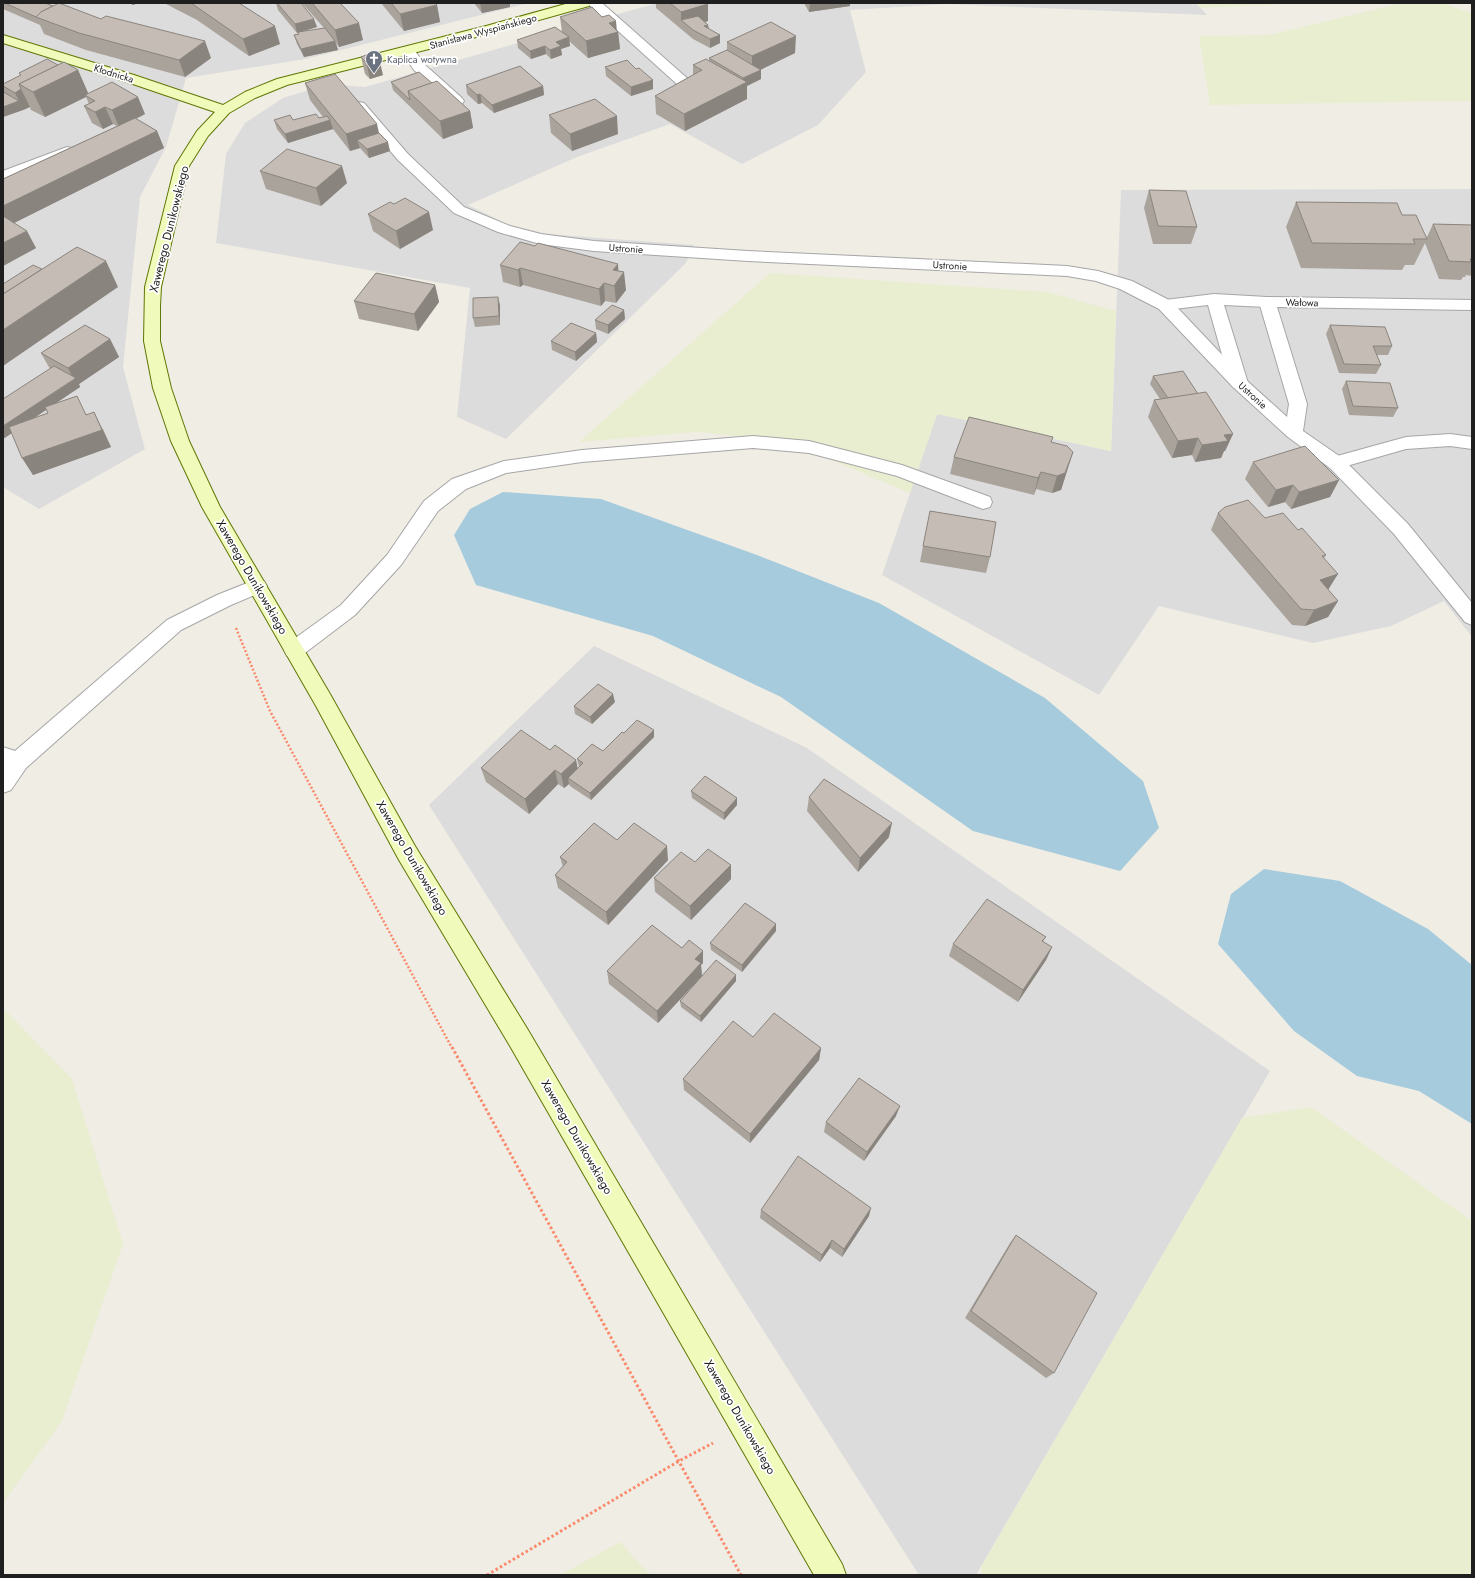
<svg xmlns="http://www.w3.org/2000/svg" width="1475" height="1578" viewBox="0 0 1475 1578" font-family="Jost,sans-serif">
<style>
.residential{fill:#dddcdc}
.farmland{fill:#e9eed1}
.water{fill:#a6cbdd}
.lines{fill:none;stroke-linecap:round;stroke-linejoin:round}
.service-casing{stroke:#a6a6a6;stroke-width:2}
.minor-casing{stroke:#a6a6a6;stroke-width:2}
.secondary-casing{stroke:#5f7705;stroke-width:2}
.path-far1{stroke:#fa8a6c;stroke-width:2.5;stroke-dasharray:2 2;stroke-linecap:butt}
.path{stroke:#fa8a6c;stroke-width:3;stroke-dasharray:2.5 2.5;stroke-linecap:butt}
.service{fill:#fff;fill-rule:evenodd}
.minor{fill:#fff;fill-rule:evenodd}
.secondary{fill:#f0faba;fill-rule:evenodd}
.wall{fill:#a9a39c;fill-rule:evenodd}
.shaded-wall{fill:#8a847f}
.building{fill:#c5bdb5;stroke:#8a847f}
.labels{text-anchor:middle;stroke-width:3.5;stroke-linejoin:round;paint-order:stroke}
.far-street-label{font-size:10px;fill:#1f1f1f;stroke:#fff}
.far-worship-label{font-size:10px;fill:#5b616d;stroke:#fff;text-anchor:start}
.street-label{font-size:12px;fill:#1f1f1f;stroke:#fff}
</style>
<rect width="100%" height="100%" fill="#f0ede5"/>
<g class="residential">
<polygon points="3,3 529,3 305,59 186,78 166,147 140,197 123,367 145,449 39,509 3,487"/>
<polygon points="657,3 1196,3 1207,15 947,4 850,10 866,72 818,125 742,164 670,124 577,157 468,205 509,225 546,234 694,245 686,263 506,439 457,417 470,288 216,243 226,154 245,123 283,98 328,84 365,87"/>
<polygon points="1472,189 1472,637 1444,601 1391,626 1313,643 1159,606 1099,695 882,575 937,414 1111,451 1121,190"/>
<polygon points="594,646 807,748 1270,1071 976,1575 919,1575 429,805"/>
</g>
<g class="farmland">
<polygon points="1196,3 1310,3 1201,8"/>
<polygon points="1402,3 1444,4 1472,13 1472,101 1210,105 1199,36 1269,35"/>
<polygon points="770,273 1047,292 1116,311 1111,451 937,414 910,493 786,441 697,432 579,442"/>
<polygon points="3,1008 72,1079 123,1244 62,1421 3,1503"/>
<polygon points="1311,1107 1472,1221 1472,1575 982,1575 981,1567 1242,1118"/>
<polygon points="620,1542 650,1575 560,1575"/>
</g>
<g class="water">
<polygon points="503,492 601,499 757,555 879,603 1045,698 1143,781 1159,828 1120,871 973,831 781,697 653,636 476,585 454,535 470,509"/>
<polygon points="1264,869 1340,881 1428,929 1472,965 1472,1124 1419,1091 1357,1076 1294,1031 1218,944 1231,894"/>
</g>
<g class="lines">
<defs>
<g id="service">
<polygon points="587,3 602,3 688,79 690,82 688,85 683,86 678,85"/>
<polygon points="408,47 413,48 424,64 462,98 464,101 462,104 457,105 452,104 414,70 401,51 403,48"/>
<polygon points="67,147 72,148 74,151 72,154 3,181 3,171"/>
<polygon points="1214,294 1267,297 1273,298 1275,302 1273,306 1267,307 1224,305 1248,383 1245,387 1239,389 1233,387 1230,383 1208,305 1165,310 1159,309 1157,305 1159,301 1165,300"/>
<polygon points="1450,434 1472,437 1472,449 1450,446 1406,449 1336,469 1330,468 1327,463 1330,458 1406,437"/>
<polygon points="753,436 809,441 902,465 990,497 992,502 990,507 983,509 897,476 809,453 753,448 582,462 506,473 466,489 438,511 401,565 355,615 301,656 294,658 287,656 284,650 287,644 341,605 387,555 424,501 452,479 504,461 582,450"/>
<polygon points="257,579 264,581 267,586 264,591 231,605 181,630 26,768 11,790 3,793 3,747 15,751 167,620 217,595"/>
</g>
<polygon id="minor" points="359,102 364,103 408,154 464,207 510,226 541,234 594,241 748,251 1067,266 1098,271 1132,281 1171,301 1245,379 1287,417 1289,404 1259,302 1261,298 1267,297 1472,300 1472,310 1277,307 1307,404 1303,431 1342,458 1408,524 1472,603 1472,625 1465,622 1394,534 1330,468 1288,437 1233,387 1159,309 1120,289 1096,281 1067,276 748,261 594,251 540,244 498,232 454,213 398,160 354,109 352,106 354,103"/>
<polygon id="secondary" points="569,3 591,3 589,6 496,32 287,85 255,98 229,113 208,136 189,166 161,287 160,306 160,341 171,388 189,441 220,507 330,694 415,846 528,1030 842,1564 846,1575 814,1575 510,1046 399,860 316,706 202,507 171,441 153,388 144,341 145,287 175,166 197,131 215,112 124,81 3,43 3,35 134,75 223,105 245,92 277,79 486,26"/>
</defs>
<use href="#service" class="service-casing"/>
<use href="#minor" class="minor-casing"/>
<use href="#secondary" class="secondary-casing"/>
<polyline class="path-far1" points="236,628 270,711 452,1048"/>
<g class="path">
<polyline points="452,1047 741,1575"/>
<polyline points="487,1575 679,1461 713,1443"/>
</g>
<use href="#service" class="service"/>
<use href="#minor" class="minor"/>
<use href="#secondary" class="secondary"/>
</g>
<g class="wall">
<polygon points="3,3 45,3 53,6 101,19 211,58 185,77 86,50 44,34 40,25 3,9"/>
<polygon points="128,3 138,3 133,5"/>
<polygon points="164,3 239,3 280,44 249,56 197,20"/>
<polygon points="276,3 301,3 317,27 300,32 324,28 302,3 340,3 363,40 339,47 336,43 338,50 304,57 297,44 294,35 299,34 298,32 297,33 278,10"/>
<polygon points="381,3 435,3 437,5 440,22 404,31"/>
<polygon points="474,3 510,3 510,7 482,13"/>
<polygon points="656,3 707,3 708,21 705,22 708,25 709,29 720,35 720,43 710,48 693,39 656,8"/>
<polygon points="804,3 850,3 850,6 809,12"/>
<polygon points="560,17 617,30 618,32 620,49 588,58 569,41 570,46 561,49 562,55 551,59 546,54 531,59 518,48 517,40 562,32"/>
<polygon points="727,42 795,53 760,70 761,79 747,86 747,99 685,131 656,114 655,96 693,75 693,65 709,61 709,58 727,50"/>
<polygon points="361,57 383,75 370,79 365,74"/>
<polygon points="58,65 78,70 88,94 145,114 136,119 157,131 164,148 14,223 36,248 3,266 3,179 117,126 113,124 103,129 92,123 84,106 89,104 86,97 45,117 31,110 30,107 23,110 3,117 3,84 20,76 19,73"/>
<polygon points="605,67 653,89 631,96 606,76"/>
<polygon points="391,82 432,83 470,111 473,128 443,139 393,90"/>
<polygon points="305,83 379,133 390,151 369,158 360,148 350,151 333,129 288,143 277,129 274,120 293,120 319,118 323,117 310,100"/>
<polygon points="466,85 543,86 544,95 494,113 482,103 478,104 467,94"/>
<polygon points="549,115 618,134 572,151 551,133"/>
<polygon points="260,171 347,183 321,206 266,189"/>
<polygon points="1149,190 1197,227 1191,244 1153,244 1144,208"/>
<polygon points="1296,202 1402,215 1427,237 1433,224 1472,225 1472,276 1466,275 1465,277 1463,277 1461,280 1439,279 1425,243 1414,265 1405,265 1402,270 1301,268 1286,227"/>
<polygon points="368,214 433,230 400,249 373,231"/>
<polygon points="500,265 619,271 626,290 616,303 605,301 601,306 523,285 520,287 503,282"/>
<polygon points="435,285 439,302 418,331 359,319 354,301"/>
<polygon points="500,305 500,325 475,327 473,318"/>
<polygon points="624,310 625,319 608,334 596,329 595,320"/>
<polygon points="1330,325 1392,346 1388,355 1377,355 1381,365 1376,374 1339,373 1326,334"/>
<polygon points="596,333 597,342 576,361 552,350 551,341"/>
<path d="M 110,339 L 119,357 L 79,384 L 80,387 L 56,403 L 87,414 L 103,429 L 111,447 L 33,475 L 12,433 L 3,439 L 50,369 L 41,353 ZM 46,410 L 48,413 L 34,418 Z"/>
<polygon points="1153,376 1198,394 1233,434 1225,451 1224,451 1221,458 1195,462 1192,455 1172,458 1148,417 1154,400 1160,399 1150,384"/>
<polygon points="1346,381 1398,408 1393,417 1349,415 1342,389"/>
<polygon points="1051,443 1073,452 1061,490 1052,493 1036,489 1034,495 950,474 954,457"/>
<polygon points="1253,462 1339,480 1330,497 1291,509 1285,502 1268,507 1245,479"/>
<polygon points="1218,513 1265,518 1298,530 1326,555 1324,558 1328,590 1338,601 1328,617 1305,626 1292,625 1211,530"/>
<polygon points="923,546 990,557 986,573 920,562"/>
<polygon points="615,702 592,724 575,714 574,706"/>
<polygon points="654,730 654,737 591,800 570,786 569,784 564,788 558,784 529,814 486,782 481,768 550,750 576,760 577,769 579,767 577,759 603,751 624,733"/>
<polygon points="691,791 737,805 724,820 692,798"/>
<polygon points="809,797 889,837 858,872 807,811"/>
<polygon points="617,840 668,860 608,925 558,888 555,875 563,867 560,857"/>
<polygon points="695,862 731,879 691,920 655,892 654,878"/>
<polygon points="776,924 776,931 742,972 711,950 710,943"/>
<polygon points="1046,937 1043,942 1052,947 1046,960 1018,1002 949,956 953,944"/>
<polygon points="703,963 701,965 702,976 658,1023 609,984 607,971"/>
<polygon points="736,975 736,981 701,1022 681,1007 680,1001"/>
<polygon points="753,1037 821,1048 819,1060 750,1143 684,1090 683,1079"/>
<polygon points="896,1116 864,1161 824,1132 826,1122"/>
<polygon points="761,1210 869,1216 842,1257 830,1248 820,1262 760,1218"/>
<polygon points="1016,1235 1054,1373 1046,1378 965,1318 1010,1243"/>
</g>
<g class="shaded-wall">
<polygon points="132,3 138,3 133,5"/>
<polygon points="480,3 510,3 510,7 482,13"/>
<polygon points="810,3 850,3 850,6 809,12"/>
<polygon points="708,4 708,21 689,27 681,20 681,12"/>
<polygon points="437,5 440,22 404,31 400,14"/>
<polygon points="314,19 317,27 297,33 295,24"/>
<polygon points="616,21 617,32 618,32 620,49 588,58 586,41 609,23"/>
<polygon points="359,23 363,40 339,47 335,30"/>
<polygon points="708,25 709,34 704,26"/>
<polygon points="275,26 280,44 249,56 243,39"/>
<polygon points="720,35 720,43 710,48 710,39"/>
<polygon points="796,36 795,53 752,74 752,56"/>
<polygon points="569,37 570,46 561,49 562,55 551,59 550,50 556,42"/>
<polygon points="205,41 211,58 185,77 179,60"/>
<polygon points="335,41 338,50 304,57 301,49"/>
<polygon points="545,46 546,54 531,59 530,51"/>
<polygon points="379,58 383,75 370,79 366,62"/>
<polygon points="78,70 89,95 85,95 86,97 45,117 33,92"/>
<polygon points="761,70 761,79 747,86 747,99 685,131 684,114 743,83 743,78"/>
<polygon points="653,80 653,89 631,96 631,87"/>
<polygon points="543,86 544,95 494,113 492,105"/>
<polygon points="21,89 30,107 23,110 3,117 3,107 19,101 15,93"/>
<polygon points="480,94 482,103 478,104 477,95"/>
<polygon points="138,97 145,114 119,127 112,110"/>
<polygon points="105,107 113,124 103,129 95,112"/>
<polygon points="470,111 473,128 443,139 440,121"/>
<polygon points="617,116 618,134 572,151 570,134"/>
<polygon points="330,120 333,129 288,143 285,134"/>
<polygon points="377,124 381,142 357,140 360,148 350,151 346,134"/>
<polygon points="157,131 164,148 4,228 3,226 3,206"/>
<polygon points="388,142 390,151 369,158 367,149"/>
<polygon points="342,166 347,183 321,206 316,188"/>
<polygon points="429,212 433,230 400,249 396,231"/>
<polygon points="27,231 36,248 3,266 3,243"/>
<polygon points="106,261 118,287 3,366 3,330"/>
<polygon points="618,264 619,279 624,272 626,290 616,303 613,270"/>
<polygon points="520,268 523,285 520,287 518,270"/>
<polygon points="604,283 605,301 601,306 599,289"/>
<polygon points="435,285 439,302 418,331 414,314"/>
<polygon points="498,297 500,305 500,325 499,316"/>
<polygon points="624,310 625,319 608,334 608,325"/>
<polygon points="596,333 597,342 576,361 575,352"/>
<polygon points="110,339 119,357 79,384 80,387 3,439 3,426 74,380 68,368"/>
<polygon points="94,412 111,447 33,475 22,458"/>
<polygon points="1233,434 1225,451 1224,451 1221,458 1195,462 1202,445 1224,435"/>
<polygon points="1198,438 1192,455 1172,458 1178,441"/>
<polygon points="1073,452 1061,490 1052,493 1057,476"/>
<polygon points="1041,472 1036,489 1034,495 1038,478"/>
<polygon points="1339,480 1330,497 1291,509 1299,492"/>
<polygon points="1293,485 1285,502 1268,507 1276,490"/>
<polygon points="1338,574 1328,590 1320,580"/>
<polygon points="1338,601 1328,617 1305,626 1314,610"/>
<polygon points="613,694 615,702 592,724 590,717"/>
<polygon points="654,730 654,737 591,800 590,793"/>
<polygon points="576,760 579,774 568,778 569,784 564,788 561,774"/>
<polygon points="555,770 558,784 529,814 525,799"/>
<polygon points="737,798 737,805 724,820 724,813"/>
<polygon points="892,823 889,837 858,872 860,858"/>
<polygon points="667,846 668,860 608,925 606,912"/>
<polygon points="731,865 731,879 691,920 690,906"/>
<polygon points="776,924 776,931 742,972 742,965"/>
<polygon points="1052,947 1046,960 1018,1002 1023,990"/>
<polygon points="703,951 703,963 701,965 702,976 658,1023 657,1011 695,959"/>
<polygon points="736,975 736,981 701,1022 700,1016"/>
<polygon points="821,1048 819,1060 750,1143 750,1134"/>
<polygon points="900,1106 896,1116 864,1161 867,1152"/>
<polygon points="871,1208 869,1216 842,1257 844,1249"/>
<polygon points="832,1240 830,1248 820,1262 822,1255"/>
</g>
<g class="building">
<polygon points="8,3 45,3 53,6 41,12 36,17 7,4"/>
<polygon points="59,3 101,19 106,16 205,41 179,60 79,33 36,17 41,12"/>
<polygon points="191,3 239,3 275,26 243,39"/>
<polygon points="277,3 301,3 314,19 295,24"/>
<polygon points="312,3 340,3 359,23 335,30"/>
<polygon points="391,3 435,3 437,5 400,14"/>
<polygon points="670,3 707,3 708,4 681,12"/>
<polygon points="592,7 602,17 609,15 616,21 609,23 618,32 586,41 560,17"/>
<polygon points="698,16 708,25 704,26 720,35 710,39 693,30 681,20"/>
<polygon points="771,22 796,36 752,56 727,42"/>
<polygon points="555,27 569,37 556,42 561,46 550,50 545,46 530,51 517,40"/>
<polygon points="325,28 335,41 301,49 294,35 299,34 298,32"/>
<polygon points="727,50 761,70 743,78 709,58"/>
<polygon points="374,52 379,58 366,62 361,57"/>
<polygon points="47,59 58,65 19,84 21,89 15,93 3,86 3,84 21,75 19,73"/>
<polygon points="706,59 747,82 684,114 655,96 702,70 693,65"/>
<polygon points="627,60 636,69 639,68 653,80 631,87 605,67"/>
<polygon points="64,62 78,70 33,92 19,84"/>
<polygon points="520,66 543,86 492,105 480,94 477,95 466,85"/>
<polygon points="419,72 432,83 408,91 410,100 391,82"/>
<polygon points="335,74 377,124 346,134 305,83"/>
<polygon points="437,81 470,111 440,121 408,91"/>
<polygon points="112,82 138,97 112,110 105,107 95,112 84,106 95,101 85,95"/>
<polygon points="3,90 5,93 19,101 3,107"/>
<polygon points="595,99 617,116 570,134 549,115"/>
<polygon points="316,114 319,118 327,116 330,120 285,134 274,120 290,115 293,120"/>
<polygon points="135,118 157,131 3,206 3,179"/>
<polygon points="379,133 388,142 367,149 357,140"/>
<polygon points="287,149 342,166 316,188 260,171"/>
<polygon points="1149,190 1186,191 1197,227 1158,226"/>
<polygon points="405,198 429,212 396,231 368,214 390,202 394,204"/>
<polygon points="1296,202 1397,203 1402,215 1416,215 1427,239 1413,239 1415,244 1312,243"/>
<polygon points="3,216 27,231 3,243"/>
<polygon points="1433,224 1472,225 1472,259 1470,259 1471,262 1449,261"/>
<polygon points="520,242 535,246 538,243 618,264 613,270 624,272 614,286 604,283 599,289 520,268 518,270 500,265"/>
<polygon points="77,247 106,261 3,330 3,294"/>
<polygon points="33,265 42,269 3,294 3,284"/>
<polygon points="376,273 435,285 414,314 354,301"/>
<polygon points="498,297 499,316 473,318 473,298"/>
<polygon points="612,305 624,310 608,325 595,320"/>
<polygon points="571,323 596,333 575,352 551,341"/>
<polygon points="85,325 110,339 68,368 41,353"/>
<polygon points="1330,325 1385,327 1392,346 1373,346 1381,365 1344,364"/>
<polygon points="54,366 76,378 3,426 3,399"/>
<polygon points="1183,371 1198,394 1168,398 1153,376"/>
<polygon points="1346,381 1390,383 1398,408 1353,406"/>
<polygon points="1206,392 1233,434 1224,435 1228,441 1202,445 1198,438 1178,441 1154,400"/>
<polygon points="77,396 86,415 94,412 102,430 22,458 9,427 48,413 45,407"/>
<polygon points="969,417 1053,437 1051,442 1067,446 1073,452 1065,473 1057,476 1041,472 1038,478 954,457"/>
<polygon points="1305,446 1339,480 1299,492 1293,485 1276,490 1253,462"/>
<polygon points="1248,500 1265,518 1283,513 1298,530 1302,528 1326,555 1322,556 1338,574 1320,580 1338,601 1314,610 1301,609 1218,513 1225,507"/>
<polygon points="930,511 996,522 990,557 923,546"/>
<polygon points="598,684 613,694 590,717 574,706"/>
<polygon points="637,720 654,730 590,793 568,778 583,763 577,759 592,744 603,751 622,732 624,733"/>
<polygon points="521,730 550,750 555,745 576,760 561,774 555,770 525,799 481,768"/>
<polygon points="705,776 737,798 724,813 691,791"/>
<polygon points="824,779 892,823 860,858 809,797"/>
<polygon points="594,823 617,840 634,823 667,846 606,912 555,875 567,862 560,857"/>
<polygon points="708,849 731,865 690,906 654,878 681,852 695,862"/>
<polygon points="987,899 1046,937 1042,941 1052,947 1023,990 953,944"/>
<polygon points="745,903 776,924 742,965 710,943"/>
<polygon points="652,925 682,948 689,940 703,951 695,959 701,963 657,1011 607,971"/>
<polygon points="716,960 736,975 700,1016 680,1001"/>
<polygon points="774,1013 821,1048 750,1134 683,1079 733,1021 753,1037"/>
<polygon points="859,1078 900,1106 867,1152 826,1122"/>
<polygon points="798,1156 871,1208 844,1249 832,1240 822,1255 761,1210"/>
<polygon points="1016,1235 1097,1293 1054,1373 971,1311"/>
</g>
<defs>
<symbol id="church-pin" viewBox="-11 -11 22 30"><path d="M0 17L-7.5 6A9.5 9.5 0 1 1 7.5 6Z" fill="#6b7280" stroke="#fff"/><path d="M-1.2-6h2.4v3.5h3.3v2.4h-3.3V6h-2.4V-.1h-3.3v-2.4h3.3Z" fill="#fff"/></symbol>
</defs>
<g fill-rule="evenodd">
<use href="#church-pin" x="364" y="49" width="20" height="27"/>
</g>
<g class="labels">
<g class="far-street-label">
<text transform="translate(483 31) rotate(-15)" y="4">Stanisława Wyspiańskiego</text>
<text transform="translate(114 73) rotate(17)" y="4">Kłodnicka</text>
<text transform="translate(626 248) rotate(4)" y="4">Ustronie</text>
<text transform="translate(950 265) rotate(3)" y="4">Ustronie</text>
<text transform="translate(1302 302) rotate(1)" y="4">Wałowa</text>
<text transform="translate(1253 395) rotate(42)" y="4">Ustronie</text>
</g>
<g class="far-worship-label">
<text x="387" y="63">Kaplica wotywna</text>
</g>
<g class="street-label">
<text transform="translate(169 229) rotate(-76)" y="4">Xawerego Dunikowskiego</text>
<text transform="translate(252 577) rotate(60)" y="4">Xawerego Dunikowskiego</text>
<text transform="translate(412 858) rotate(60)" y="4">Xawerego Dunikowskiego</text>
<text transform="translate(577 1137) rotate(60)" y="4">Xawerego Dunikowskiego</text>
<text transform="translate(740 1417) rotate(60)" y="4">Xawerego Dunikowskiego</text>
</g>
</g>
<rect width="1475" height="1578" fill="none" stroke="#1f1f1f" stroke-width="8"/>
</svg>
